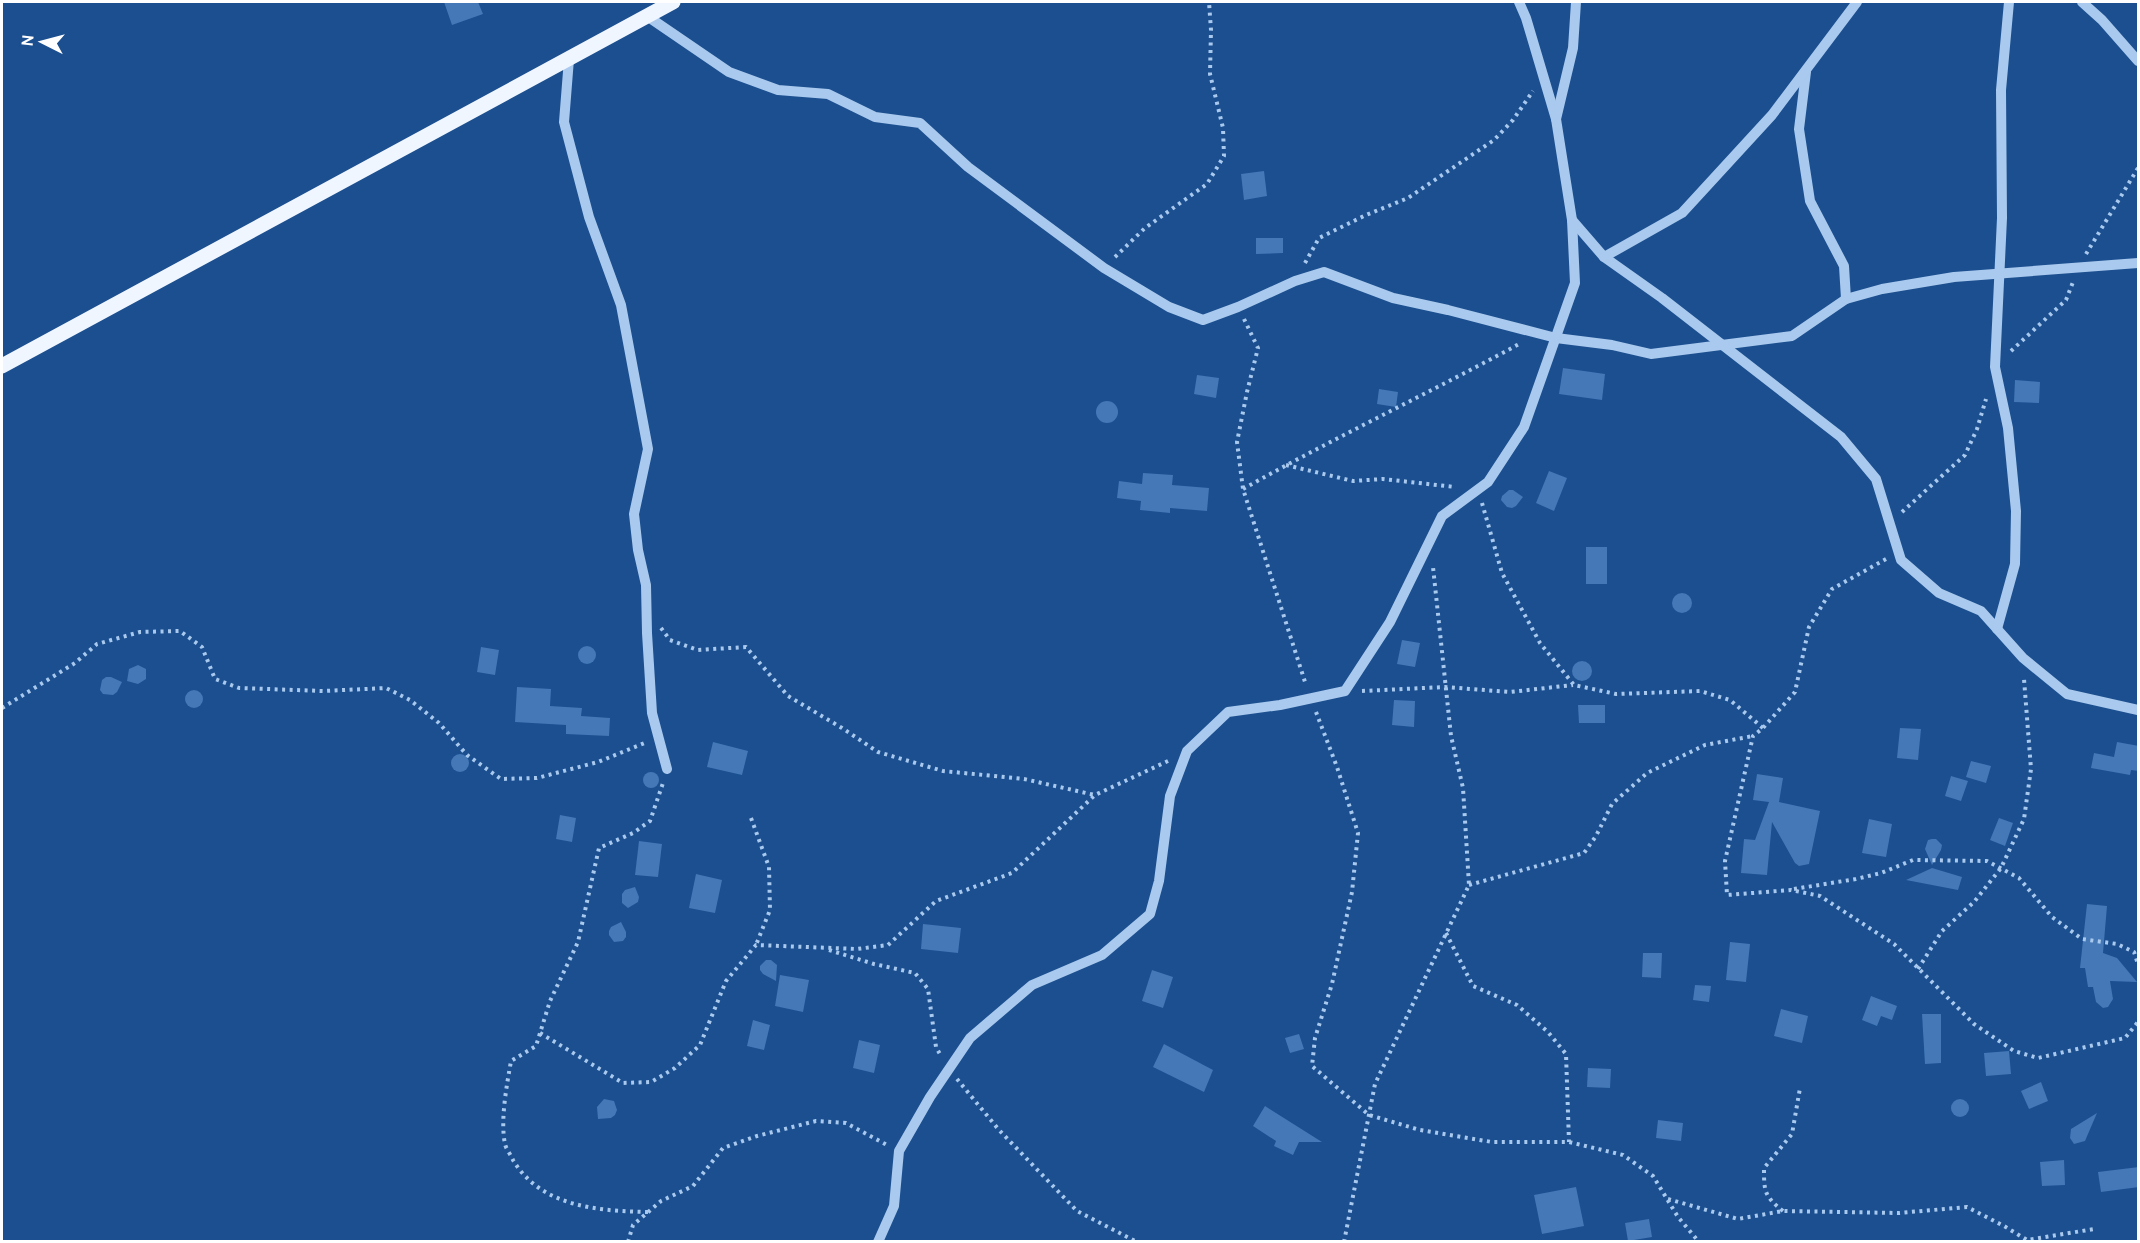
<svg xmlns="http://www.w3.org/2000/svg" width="2140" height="1243" viewBox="0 0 2140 1243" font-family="Cabin,sans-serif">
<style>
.building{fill:#4478b7}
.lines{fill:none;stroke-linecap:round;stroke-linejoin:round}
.path{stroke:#a9c9ee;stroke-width:4;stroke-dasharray:3 4.5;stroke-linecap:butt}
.minor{stroke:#a9c9ee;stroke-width:10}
.major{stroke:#f0f6ff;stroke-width:15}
</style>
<rect width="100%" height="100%" fill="#1b4f8f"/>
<g class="building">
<polygon points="444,2 478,2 483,14 452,25"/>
<polygon points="1264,171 1267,196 1244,200 1241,174"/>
<polygon points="1256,238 1283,238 1283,253 1256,254"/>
<polygon points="1563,368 1605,374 1602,400 1559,394"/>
<polygon points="1197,375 1219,378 1216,398 1194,394"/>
<polygon points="2015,380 2040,382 2039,403 2014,402"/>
<polygon points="1379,389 1398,392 1396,407 1377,404"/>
<circle cx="1107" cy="412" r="11"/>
<polygon points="1549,471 1567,478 1554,511 1536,503"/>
<polygon points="1143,473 1173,475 1172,485 1209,488 1207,511 1170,508 1170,513 1140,510 1141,501 1117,498 1119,481 1142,484"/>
<polygon points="1509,490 1513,490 1523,497 1516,506 1512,508 1507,507 1501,500 1502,496"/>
<rect x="1586" y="547" width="21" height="37"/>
<circle cx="1682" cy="603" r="10"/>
<polygon points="1402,640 1420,643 1415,667 1397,664"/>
<circle cx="587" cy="655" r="9"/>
<polygon points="481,647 499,650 495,675 477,672"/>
<circle cx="1582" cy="671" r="10"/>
<polygon points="138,665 146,669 146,679 138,684 127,681 129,669"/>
<polygon points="106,677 111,677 122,682 117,692 113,695 103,694 100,690 102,680"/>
<polygon points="517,687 551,689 550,706 582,708 581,716 610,718 609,736 566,734 566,725 515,722"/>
<circle cx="194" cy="699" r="9"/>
<polygon points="1394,700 1415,701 1414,727 1392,725"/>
<polygon points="1578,705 1605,705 1605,723 1579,723"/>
<polygon points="1900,728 1921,729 1918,760 1897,758"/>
<polygon points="713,742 748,751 742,775 707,767"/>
<polygon points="2117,742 2139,746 2139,771 2131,770 2130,775 2091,768 2094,753 2114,757"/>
<circle cx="460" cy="763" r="9"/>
<polygon points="1971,761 1991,766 1986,783 1966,777"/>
<circle cx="651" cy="780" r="8"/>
<polygon points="1757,774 1783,778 1779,802 1820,811 1809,864 1799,866 1795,863 1772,822 1767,875 1741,873 1744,839 1755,840 1769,802 1753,800"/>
<polygon points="1951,776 1968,781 1961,801 1945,796"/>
<polygon points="560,815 576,818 572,842 556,839"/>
<polygon points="1999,818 2013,823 2005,846 1990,840"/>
<polygon points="1869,819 1892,824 1886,857 1862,853"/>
<polygon points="1932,839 1936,839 1942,845 1941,850 1932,865 1925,849 1928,840"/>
<polygon points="639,841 662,844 658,877 635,875"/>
<polygon points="1932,868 1962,877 1958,890 1906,880"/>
<polygon points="696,874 722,880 715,913 689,908"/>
<polygon points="635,887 639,897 638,902 628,908 622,903 622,894 625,890"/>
<polygon points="2087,904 2107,906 2103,953 2117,958 2137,982 2110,981 2113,999 2108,1007 2103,1008 2096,1002 2093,987 2088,987 2085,968 2080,968"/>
<polygon points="621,922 626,932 626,937 623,941 614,942 609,935 609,931 611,927"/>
<polygon points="923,924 961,928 958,953 921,949"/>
<polygon points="1730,942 1750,944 1746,982 1726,980"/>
<polygon points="1643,953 1662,953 1661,978 1642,977"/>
<polygon points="766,960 771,960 777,965 776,981 763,974 760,970 760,966"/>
<polygon points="1152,970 1173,977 1163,1008 1142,1001"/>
<polygon points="780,975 809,980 803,1012 775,1006"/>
<polygon points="1695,985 1711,986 1709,1002 1693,1000"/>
<polygon points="1871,996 1897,1006 1892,1020 1881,1016 1877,1026 1862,1020"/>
<polygon points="1781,1009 1808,1016 1802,1043 1774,1036"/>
<polygon points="1922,1014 1941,1014 1941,1063 1925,1064"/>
<polygon points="753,1020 770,1025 764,1050 747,1046"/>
<polygon points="1299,1034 1304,1049 1290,1053 1285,1038"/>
<polygon points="859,1040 880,1045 874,1073 853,1068"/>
<polygon points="1164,1044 1213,1070 1204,1092 1153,1067"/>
<polygon points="2009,1051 2011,1074 1986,1076 1984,1053"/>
<polygon points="1588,1068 1611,1069 1610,1088 1587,1087"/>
<polygon points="2041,1082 2048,1101 2029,1109 2021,1091"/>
<polygon points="604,1099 614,1101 617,1110 615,1115 611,1118 598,1119 597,1107"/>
<circle cx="1960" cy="1108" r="9"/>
<polygon points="1265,1106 1322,1142 1299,1142 1293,1155 1274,1146 1276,1141 1253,1126"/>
<polygon points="2097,1113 2085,1141 2074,1144 2070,1138 2071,1129"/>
<polygon points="1658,1120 1683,1123 1681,1141 1656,1138"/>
<polygon points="2064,1160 2065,1185 2042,1186 2040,1162"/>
<polygon points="2139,1167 2139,1187 2101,1192 2098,1172"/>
<polygon points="1576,1187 1584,1226 1542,1234 1534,1195"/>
<polygon points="1649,1219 1652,1237 1628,1241 1625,1223"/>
</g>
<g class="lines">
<g class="path">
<polyline points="2086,254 2138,168"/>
<polyline points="1115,257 1145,228 1207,184 1224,156 1223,128 1210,74 1211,30 1209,2"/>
<polyline points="1305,263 1319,238 1366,215 1408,198 1494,140 1513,120 1533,91"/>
<polyline points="1244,319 1258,348 1247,392 1237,442 1243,489 1306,685"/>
<polyline points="2011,351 2066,300 2073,282"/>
<polyline points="1286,465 1353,481 1383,479 1455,487"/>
<path d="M 1243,489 C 1334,438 1429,393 1521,343"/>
<polyline points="1482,503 1502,573 1540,643 1574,685 1616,694 1700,691 1730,700 1763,728"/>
<polyline points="1902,512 1965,455 1977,429 1986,399"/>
<polyline points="1886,559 1832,589 1809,627 1795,692 1763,728 1753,736 1725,861 1727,895 1791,890 1820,896 1894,944 1974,1024 2014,1051 2038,1058 2125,1038 2138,1022"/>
<polyline points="661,628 670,640 698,650 746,647 788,696 842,728 878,752 943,771 1024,779 1095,795"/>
<polyline points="1362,691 1445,687 1510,692 1573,685"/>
<polyline points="2,708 75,663 97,644 140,632 180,631 202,647 215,679 239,688 323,691 386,688 410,700 439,723 467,755 501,779 537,778 598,762 647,742"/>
<polyline points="1316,712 1337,767 1358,833 1352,892 1332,984 1315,1038 1312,1066 1369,1115 1420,1130 1492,1142 1569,1142 1623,1155 1653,1176 1678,1217 1699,1242"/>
<polyline points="751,818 769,867 770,910 756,945"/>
<polyline points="1469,885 1584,853 1596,836 1612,804 1647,773 1705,745 1753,736"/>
<polyline points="1794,889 1856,879 1881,873 1913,860 1987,861 2019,878 2052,917 2082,939 2117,944 2134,952 2138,964"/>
<polyline points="1446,933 1473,986 1517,1005 1548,1032 1566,1054 1569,1142"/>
<polyline points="829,950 874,964 915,973 928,989 936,1047 941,1056"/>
<polyline points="1918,969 1942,931 1974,902 2001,868 2024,819 2031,769 2024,679"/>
<polyline points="540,1033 623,1083 651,1082 675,1068 700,1045 726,981 756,945 857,949 888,945 936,901 1012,873 1095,795 1168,761"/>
<polyline points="957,1079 999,1130 1077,1211 1137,1242"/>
<polyline points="1668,1199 1738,1219 1783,1211 1899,1213 1967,1207 2004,1226 2027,1240 2094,1229"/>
<path d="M 1783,1211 C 1764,1196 1764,1191 1764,1168 L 1792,1134 L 1800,1088"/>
<path d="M 648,1212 C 598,1211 541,1207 513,1160 C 511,1155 506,1149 505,1144 C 500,1120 507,1084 511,1061 L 536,1046 L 550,1001 L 578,942 L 599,848 L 633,833 L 650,821 L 663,783"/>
<polyline points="325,1242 360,1242"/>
<polyline points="628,1242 633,1225 661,1201 693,1186 723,1148 757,1136 816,1121 846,1123 887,1145"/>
<polyline points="1344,1242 1375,1084 1469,885 1463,788 1451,736 1433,567"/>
</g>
<g class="minor">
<polyline points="1519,2 1526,18 1556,119"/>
<polyline points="2082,2 2102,20 2138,61"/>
<polyline points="647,16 729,72 778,90 828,94 875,117 920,123 968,167 1104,268 1169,307 1203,320 1238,307 1295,281 1324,272 1393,298 1448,310 1556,338 1612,345 1651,354 1792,336 1846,299 1882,289 1954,277 2138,263"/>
<polyline points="569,59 564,122 589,217 621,305 648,449 634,514 638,550 646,585 647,633 652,713 667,769"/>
<polyline points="1806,72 1799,129 1810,201 1844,266 1846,299"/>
<polyline points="1572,220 1604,257 1662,298 1841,437 1876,479 1901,560 1939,593 1981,611 2023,658 2067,694 2138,710"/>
<polyline points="1604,257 1682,213 1772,115 1857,2"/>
<polyline points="1997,629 2015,564 2016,511 2008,428 1995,367 2002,218 2001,90 2009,2"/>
<polyline points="878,1242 894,1206 899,1151 930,1097 970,1038 1032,985 1102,955 1150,914 1159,881 1170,796 1187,751 1228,712 1280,705 1345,691 1390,622 1442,516 1488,482 1524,427 1575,283 1572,220 1556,119 1573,48 1576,2"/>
</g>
<polyline class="major" points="2,366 673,2"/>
</g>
<rect width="2140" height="1243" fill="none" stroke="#ffffff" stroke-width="6"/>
<g transform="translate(42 42) rotate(276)" stroke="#1b4f8f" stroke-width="4.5" paint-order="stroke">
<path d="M0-4.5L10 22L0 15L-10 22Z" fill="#ffffff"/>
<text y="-9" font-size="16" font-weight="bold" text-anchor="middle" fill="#ffffff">N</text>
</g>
</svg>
